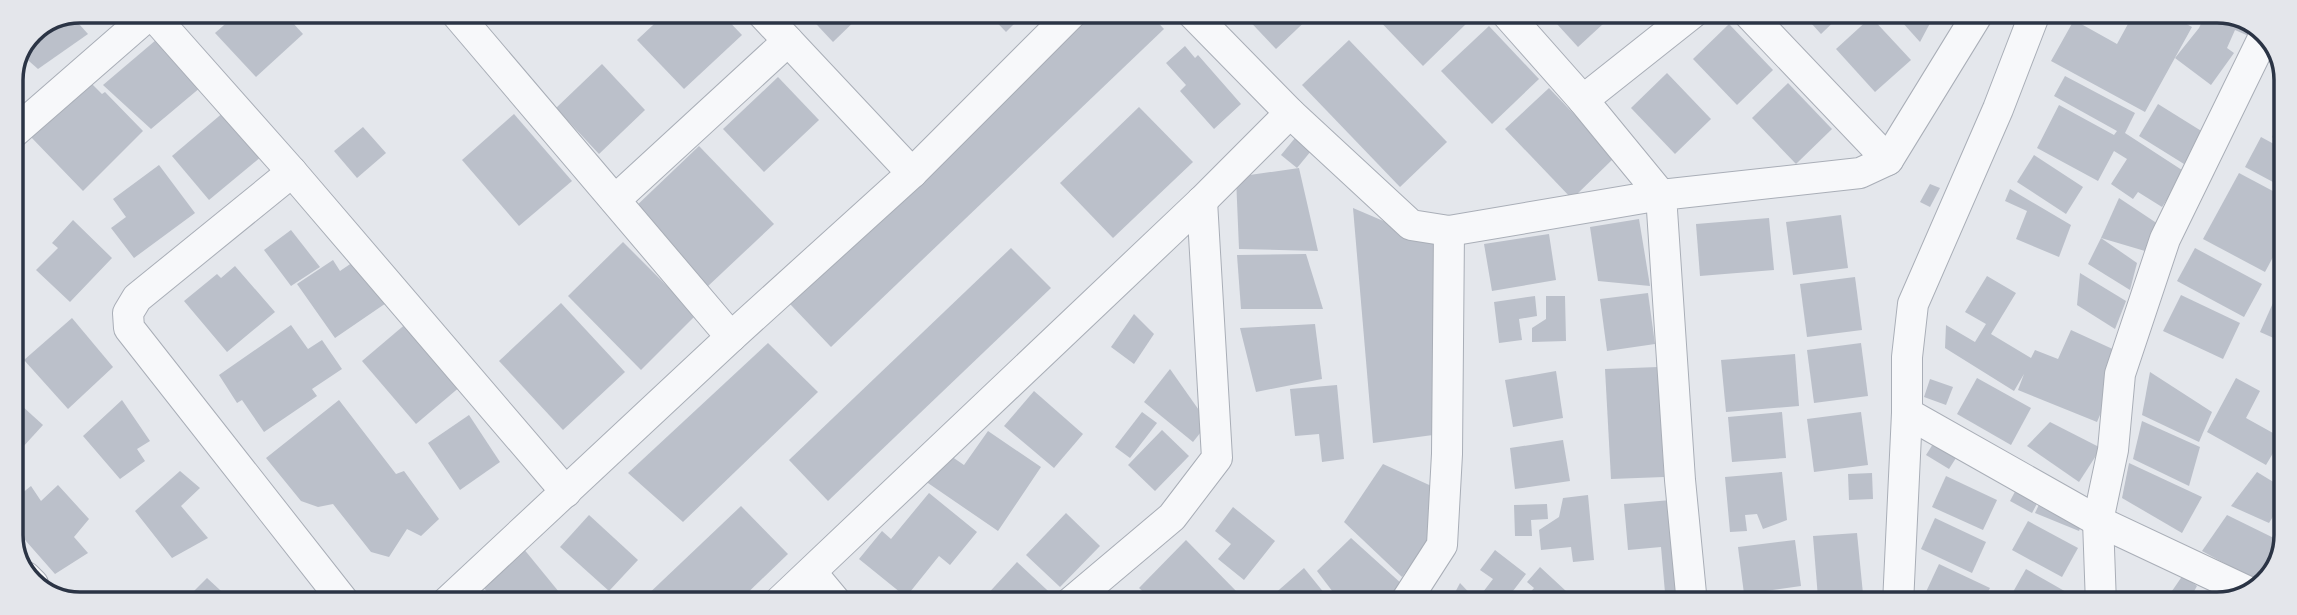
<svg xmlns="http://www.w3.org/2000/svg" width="2297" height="615" viewBox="0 0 2297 615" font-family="Ubuntu,sans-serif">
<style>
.building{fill:#bbc0ca}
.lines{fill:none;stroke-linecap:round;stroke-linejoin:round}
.minor-casing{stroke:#a9aeb7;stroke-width:32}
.minor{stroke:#f7f8fa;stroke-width:30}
.rim{fill:none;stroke:#2b3445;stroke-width:3.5}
</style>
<rect width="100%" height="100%" fill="#e4e7ec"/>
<g class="building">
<polygon points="240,11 282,11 303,34 256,77 215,33"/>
<polygon points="668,11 719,11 742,35 684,89 637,40"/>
<polygon points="804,11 865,11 833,42"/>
<polygon points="986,11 1027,11 1006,32"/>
<polygon points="1096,12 1148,12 1164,29 831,347 790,304"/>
<polygon points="1241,12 1315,12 1276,49"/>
<polygon points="1373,12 1461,12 1469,21 1423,66 1372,13"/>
<polygon points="1546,12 1616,12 1578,47"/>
<polygon points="1801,12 1844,12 1821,34"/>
<polygon points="1893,12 1936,12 1920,42"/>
<polygon points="2134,13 2166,13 2192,27 2145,112 2051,61 2074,20 2117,44"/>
<polygon points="2206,13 2235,13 2256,26 2251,37 2235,30 2227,48 2234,53 2211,85 2175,58 2199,28"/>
<polygon points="70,14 88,34 38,69 21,54 31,30"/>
<polygon points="1871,17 1911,60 1875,92 1836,49"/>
<polygon points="1729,24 1773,70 1737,105 1693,59"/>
<polygon points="1489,26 1539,79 1492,124 1441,71"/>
<polygon points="156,40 201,87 151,129 103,85"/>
<polygon points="1349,40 1447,142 1400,187 1302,85"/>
<polygon points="2272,41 2282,65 2265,57"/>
<polygon points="1185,46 1195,58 1198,55 1241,104 1214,129 1180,91 1186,85 1166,63"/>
<polygon points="602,64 645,110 599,154 556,108"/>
<polygon points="1667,73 1711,119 1675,154 1631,108"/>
<polygon points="2065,76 2135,113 2125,133 2185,172 2162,207 2138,192 2133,199 2111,184 2127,159 2114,151 2098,181 2037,148 2059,105 2114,135 2117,131 2054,96"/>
<polygon points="778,77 819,120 764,172 723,129"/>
<polygon points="88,80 102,94 105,92 143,131 83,191 30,136"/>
<polygon points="1788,83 1832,129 1796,164 1752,118"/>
<polygon points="1549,88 1615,157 1572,199 1505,129"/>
<polygon points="2158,104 2203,132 2184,164 2139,136"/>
<polygon points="231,106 268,151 209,200 172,156"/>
<polygon points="1139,107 1193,162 1113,238 1060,183"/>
<polygon points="2286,109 2286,189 2245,167 2261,137 2285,150 2272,137"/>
<polygon points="514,114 572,181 519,226 462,160"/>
<polygon points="363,127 386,153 357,178 334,151"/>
<polygon points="1295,138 1311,151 1297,168 1281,155"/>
<polygon points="699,146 774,224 706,288 632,210"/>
<polygon points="2034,155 2083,187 2066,214 2017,182"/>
<polygon points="159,165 195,213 134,258 111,228 126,217 113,199"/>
<polygon points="1299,168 1318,251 1239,249 1236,177"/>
<polygon points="2239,173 2286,198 2286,233 2265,272 2203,239"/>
<polygon points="1930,184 1940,188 1930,207 1920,202"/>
<polygon points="2010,189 2071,225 2059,257 2016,239 2027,211 2005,201"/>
<polygon points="2119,198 2158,224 2145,251 2101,238"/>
<polygon points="1353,208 1435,243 1433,435 1373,443"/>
<polygon points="1841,215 1848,268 1793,275 1786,222"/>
<polygon points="1769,218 1774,270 1700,276 1696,224"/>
<polygon points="1639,219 1650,286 1598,281 1590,227"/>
<polygon points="73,220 112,258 70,302 36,270 58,248 52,243"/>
<polygon points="291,230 320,267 291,286 264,250"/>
<polygon points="1549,234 1556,280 1492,291 1484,244"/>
<polygon points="2101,238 2137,263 2130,290 2088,264"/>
<polygon points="623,242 696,315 641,370 568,296"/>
<polygon points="1011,248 1051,288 828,501 789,460"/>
<polygon points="2195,248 2262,284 2244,317 2177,281"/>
<polygon points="1306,254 1323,309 1241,309 1237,255"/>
<polygon points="362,256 392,299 335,338 297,284 333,260 340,271"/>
<polygon points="235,266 275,312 227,352 184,301 217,274 221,278"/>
<polygon points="2080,273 2126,301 2115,329 2077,305"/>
<polygon points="1987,276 2016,293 1991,334 2031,358 2035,350 2058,359 2071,330 2117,351 2104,378 2114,382 2097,422 2018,390 2024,374 2014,391 1945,348 1946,325 1975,342 1986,324 1965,312"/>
<polygon points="2285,276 2285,343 2260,332"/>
<polygon points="1855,277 1862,330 1807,337 1800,284"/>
<polygon points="1648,293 1655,344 1607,351 1600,299"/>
<polygon points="2181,295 2240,323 2223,359 2163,331"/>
<polygon points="1535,296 1537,316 1519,319 1522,340 1499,343 1494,302"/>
<polygon points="1546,296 1565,296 1566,341 1532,342 1532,328 1546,319"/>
<polygon points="561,303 625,372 563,430 499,361"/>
<polygon points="1134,314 1154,334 1134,364 1111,347"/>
<polygon points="72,318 113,367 68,409 24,360"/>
<polygon points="408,322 461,386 416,424 362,361"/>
<polygon points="1315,324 1322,379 1256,392 1240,328"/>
<polygon points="291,325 308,349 322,340 342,369 312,389 317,396 264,432 242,400 237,403 219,375"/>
<polygon points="768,343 818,392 683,522 628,473"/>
<polygon points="1861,343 1868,396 1814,403 1807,350"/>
<polygon points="1795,354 1799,406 1726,412 1721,360"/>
<polygon points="1658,367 1664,477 1611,479 1605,369"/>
<polygon points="1170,369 1208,423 1193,442 1144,402"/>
<polygon points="1556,371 1563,418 1513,427 1505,380"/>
<polygon points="2150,372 2212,412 2199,442 2142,415"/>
<polygon points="1977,378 2031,408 2011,445 1957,414"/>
<polygon points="2236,378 2260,391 2246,418 2282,438 2266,465 2207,432"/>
<polygon points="1930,379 1953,387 1946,405 1924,397"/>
<polygon points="1337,385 1344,459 1322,462 1319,434 1295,436 1290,389"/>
<polygon points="1034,391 1083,434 1054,468 1004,426"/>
<polygon points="11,396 43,425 11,460"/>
<polygon points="122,400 150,441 137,449 145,461 120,479 83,436"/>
<polygon points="339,400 396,474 404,471 439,519 421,536 407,529 389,557 371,552 333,504 318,507 301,501 266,458"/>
<polygon points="1142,412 1157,423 1130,458 1115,447"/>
<polygon points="1782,412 1786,458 1732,462 1728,417"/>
<polygon points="1861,412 1868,465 1814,472 1807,419"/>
<polygon points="469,415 500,462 460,490 428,443"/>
<polygon points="2142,421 2200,447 2189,486 2133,459"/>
<polygon points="2050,422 2101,448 2079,482 2027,446"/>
<polygon points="1162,430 1189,456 1155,491 1128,465"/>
<polygon points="988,431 1041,467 998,531 925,481 945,452 964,465"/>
<polygon points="1563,440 1570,481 1515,489 1510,448"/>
<polygon points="1933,444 1956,458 1949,469 1926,455"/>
<polygon points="2129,463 2202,497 2182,533 2122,498"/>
<polygon points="1383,464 1438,489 1436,531 1402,577 1344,522"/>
<polygon points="180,471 200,488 181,506 208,538 172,558 135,511"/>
<polygon points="1782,472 1787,520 1763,529 1757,514 1745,515 1747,531 1730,532 1725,477"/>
<polygon points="2257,472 2285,489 2284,499 2269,523 2231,506"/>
<polygon points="1872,473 1873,499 1849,500 1848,474"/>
<polygon points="1946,476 1997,500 1983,530 1932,507"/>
<polygon points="58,485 89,519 74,537 88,553 55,574 11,524 11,502 31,486 41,501"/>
<polygon points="2018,486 2040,498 2032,513 2010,501"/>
<polygon points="929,493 977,532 950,565 939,556 906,597 859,559 882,531 891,539"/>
<polygon points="1588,495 1594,560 1573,562 1571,547 1541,550 1539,530 1559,517 1563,498"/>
<polygon points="2043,496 2086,514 2079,531 2035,513"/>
<polygon points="1671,500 1681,604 1666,604 1661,547 1628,550 1624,504"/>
<polygon points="1547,504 1548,519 1531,520 1532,536 1515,536 1514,505"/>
<polygon points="741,506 788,554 737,603 645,603 642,600"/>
<polygon points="1233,507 1275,541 1244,580 1218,559 1231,544 1215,531"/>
<polygon points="1066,513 1100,546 1060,587 1026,555"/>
<polygon points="589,515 638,560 609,591 560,547"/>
<polygon points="2227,515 2284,543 2284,547 2262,584 2202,551"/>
<polygon points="1935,518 1986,542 1972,573 1921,549"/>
<polygon points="2028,521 2078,548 2062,577 2012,550"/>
<polygon points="1857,533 1863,594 1818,598 1813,536"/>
<polygon points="1351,538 1403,585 1389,604 1342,604 1317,571"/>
<polygon points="1186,540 1240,595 1234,603 1156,603 1139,588"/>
<polygon points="1795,540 1801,586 1744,594 1738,547"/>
<polygon points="523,548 568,603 496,603 480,583"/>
<polygon points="1495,550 1526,574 1503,604 1497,604 1483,592 1493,579 1480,570"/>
<polygon points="1017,562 1061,603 990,603 984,598"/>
<polygon points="1939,564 1990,588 1982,604 1946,604 1925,594"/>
<polygon points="1540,567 1566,591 1554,604 1520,604 1534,588 1527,582"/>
<polygon points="1304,568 1333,604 1264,603"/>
<polygon points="2026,569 2075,597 2070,604 2019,604 2009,599"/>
<polygon points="2183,575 2197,586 2187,604 2163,604"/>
<polygon points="207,578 233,602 183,602"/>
<polygon points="1460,583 1480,604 1449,604"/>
<polygon points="2216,588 2233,599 2218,604 2206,604"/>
<polygon points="287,591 298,602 276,602"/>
</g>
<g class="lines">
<defs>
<g id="minor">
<polyline points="454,11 731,337"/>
<polyline points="760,11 912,173"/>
<polyline points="1191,12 1290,113 1411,225 1449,231 1661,195 1583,100 1505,12"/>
<polyline points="1747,12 1888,160"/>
<polyline points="151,13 292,172 566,492"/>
<polyline points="1583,100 1694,12"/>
<polyline points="11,135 151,13 149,11"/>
<polyline points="292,172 137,298 128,313 129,328 345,603"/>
<polyline points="615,200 788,41"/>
<polyline points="1907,413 2098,521 2251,593"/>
<polyline points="812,573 837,603"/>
<polyline points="26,577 33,584"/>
<polyline points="446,603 731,337 912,173 1073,12"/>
<polyline points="778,603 1202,201 1290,113"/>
<polyline points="1070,603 1172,517 1217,458 1202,201"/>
<polyline points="1404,604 1442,545 1447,454 1449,231"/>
<polyline points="1692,604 1680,480 1661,195 1860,173 1888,160 1979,12"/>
<polyline points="1898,604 1907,413 1907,357 1913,304 1998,109 2035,13"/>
<polyline points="2101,604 2098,521 2113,450 2120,374 2165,239 2266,32"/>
</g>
</defs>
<use href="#minor" class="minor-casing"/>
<use href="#minor" class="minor"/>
</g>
<path d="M0 0H2297V615H0ZM80 23H2217A57 57 0 0 1 2274 80V535A57 57 0 0 1 2217 592H80A57 57 0 0 1 23 535V80A57 57 0 0 1 80 23Z" fill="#e4e6eb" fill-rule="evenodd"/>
<path class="rim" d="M80 23H2217A57 57 0 0 1 2274 80V535A57 57 0 0 1 2217 592H80A57 57 0 0 1 23 535V80A57 57 0 0 1 80 23Z"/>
</svg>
